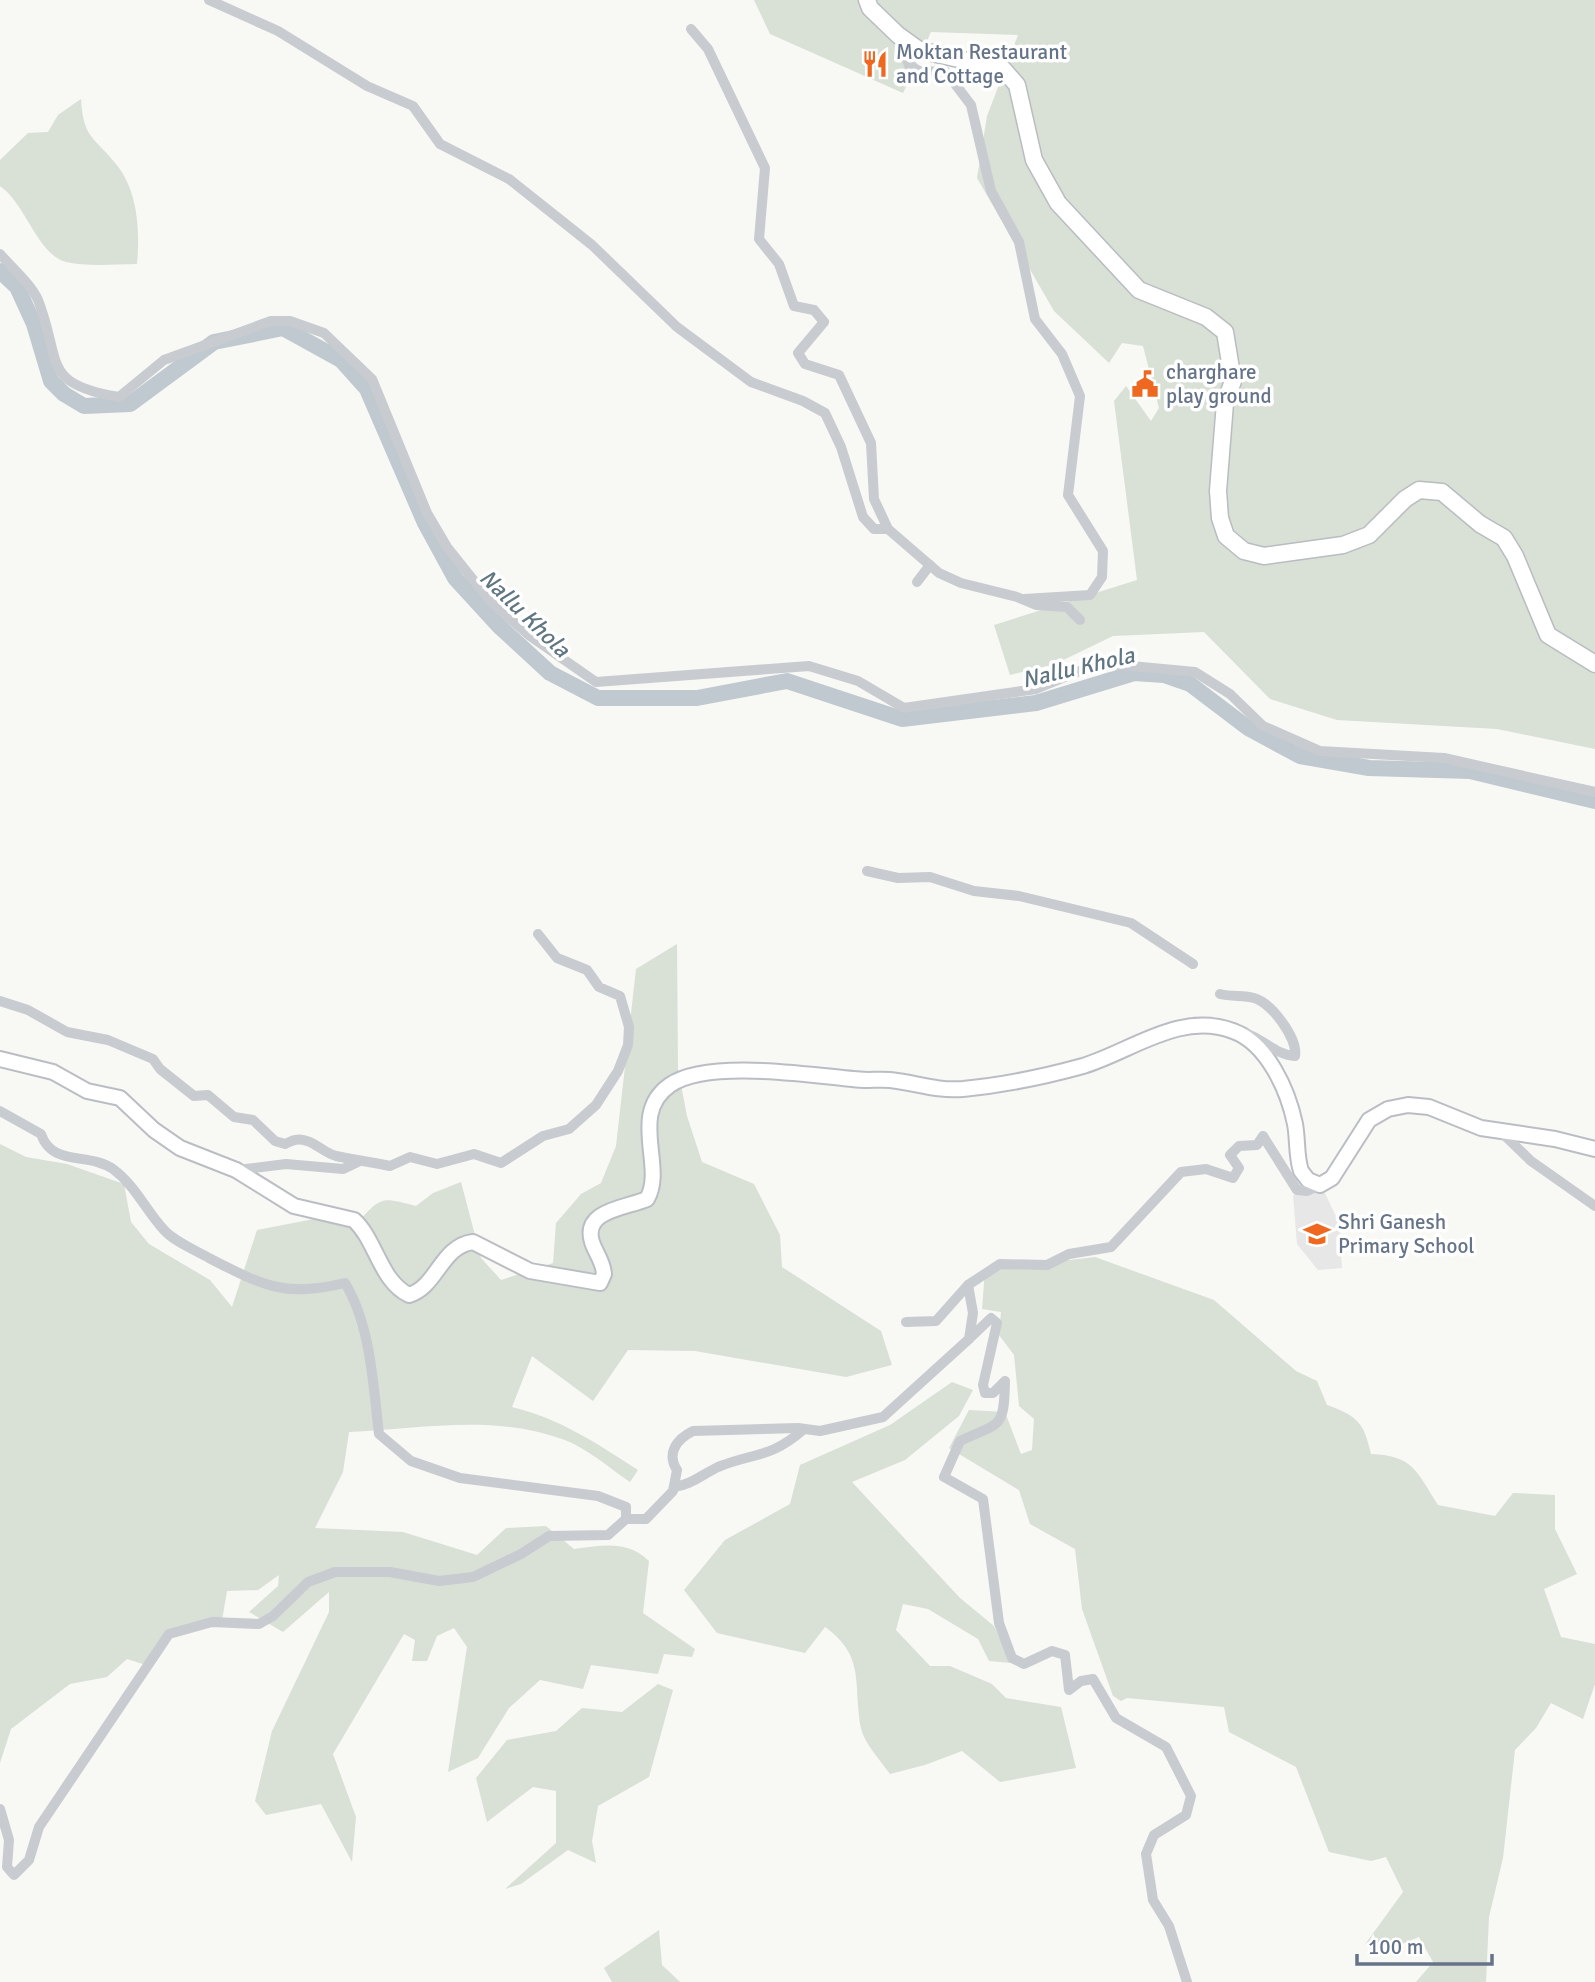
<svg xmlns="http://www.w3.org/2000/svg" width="1595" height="1982" viewBox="0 0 1595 1982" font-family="Signika,sans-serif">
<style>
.built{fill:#e6e7e6}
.green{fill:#d9e0d6}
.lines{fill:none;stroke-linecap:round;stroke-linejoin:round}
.river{stroke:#bfc9cf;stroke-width:16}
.secondary-casing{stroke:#babec4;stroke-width:18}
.primary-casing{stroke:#b9bcc1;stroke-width:19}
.minor{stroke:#c8cbcf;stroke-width:10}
.secondary{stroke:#fff;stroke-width:14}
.primary{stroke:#fff;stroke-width:16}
.labels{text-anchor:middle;stroke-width:7;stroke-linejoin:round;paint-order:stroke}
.poi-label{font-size:21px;fill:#657488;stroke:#fff;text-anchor:start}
.water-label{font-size:23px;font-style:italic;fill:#617683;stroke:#fff}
</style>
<rect width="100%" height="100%" fill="#f8f8f5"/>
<polygon class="built" points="1323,1189 1339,1223 1342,1268 1318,1270 1297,1244 1293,1195"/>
<g class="green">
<polygon points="754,0 1595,0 1595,749 1497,729 1337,720 1270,699 1204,632 1113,636 1055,664 1010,675 994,625 1137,580 1114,401 1126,386 1151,421 1159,408 1143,346 1122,343 1109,363 1054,311 977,178 987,116 1018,35 931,32 903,93 770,34"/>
<path d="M 81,99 C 83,141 97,138 119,168 C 138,194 140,232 137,264 C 115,264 88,267 66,262 C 37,254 26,204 0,186 L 0,160 L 28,133 L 48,132 L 58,115 Z"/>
<path d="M 677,944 L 678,1069 L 687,1116 L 702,1162 L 754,1184 L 780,1235 L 782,1267 L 881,1331 L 892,1365 L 846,1377 L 695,1351 L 628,1350 L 593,1401 L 532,1356 L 512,1407 C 561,1419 596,1443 638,1470 L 630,1482 C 609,1468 586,1447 562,1439 C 492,1414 420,1429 349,1432 L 343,1472 L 315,1528 L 403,1532 L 477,1555 L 506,1528 L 546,1526 L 574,1549 C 602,1545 628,1540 649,1561 L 643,1613 L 695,1649 L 692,1657 L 664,1654 L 658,1674 L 591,1665 L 583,1689 L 540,1680 L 509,1708 L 478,1758 L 448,1772 L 467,1647 L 454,1628 L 437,1636 L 427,1661 L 412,1661 L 415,1640 L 404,1634 L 333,1754 L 356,1817 L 352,1862 L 321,1804 L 266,1815 L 255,1801 L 272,1731 L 329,1612 L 329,1592 L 283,1632 L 249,1612 L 278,1586 L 279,1575 L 258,1590 L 227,1591 L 221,1626 L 166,1631 L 149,1666 L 127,1659 L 107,1677 L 70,1684 L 11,1729 L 0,1763 L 0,1144 L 26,1157 L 67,1164 L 124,1184 L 131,1222 L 149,1244 L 210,1280 L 232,1307 L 257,1230 L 319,1218 L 357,1223 C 382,1196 381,1197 416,1206 L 433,1193 L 461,1182 L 481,1258 L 501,1280 L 553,1263 L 556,1223 L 581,1194 L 601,1183 L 616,1146 L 636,969 Z"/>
<path d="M 1095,1257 L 1214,1300 L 1296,1371 L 1317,1381 L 1327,1405 C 1358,1416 1364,1423 1371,1454 C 1414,1456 1416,1471 1438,1505 L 1495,1516 L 1513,1493 L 1555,1495 L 1555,1529 L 1577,1574 L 1544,1589 L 1561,1637 L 1595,1644 L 1595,1684 L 1583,1719 L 1551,1703 L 1536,1728 L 1515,1750 L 1503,1858 L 1489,1917 L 1486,1982 L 1416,1982 L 1433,1962 L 1419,1937 L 1375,1955 L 1366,1943 L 1403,1892 L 1386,1857 L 1371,1861 L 1329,1852 L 1296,1767 L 1229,1732 L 1224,1707 L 1127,1698 L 1121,1701 L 1113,1696 L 1082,1609 L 1075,1549 L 1030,1524 L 1019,1490 L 949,1448 L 969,1410 L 1005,1412 L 1021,1454 L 1032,1450 L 1034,1419 L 1019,1406 L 1014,1355 L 999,1335 L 1001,1312 L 982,1309 L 985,1270 Z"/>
<path d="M 952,1382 L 973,1390 L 959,1416 L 905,1460 L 852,1482 L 960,1598 L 994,1626 L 1011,1663 L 989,1661 L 978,1639 L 928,1609 L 903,1604 L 896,1630 L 930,1666 L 950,1666 L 992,1684 L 1006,1698 L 1061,1707 L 1076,1768 L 1000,1782 L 962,1751 L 925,1765 L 890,1774 C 881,1761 864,1743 861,1728 C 853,1685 866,1656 825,1627 L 805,1653 L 717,1633 L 684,1590 L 725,1540 L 790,1504 L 800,1465 L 890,1425 Z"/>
<polygon points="658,1684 673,1690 649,1777 598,1806 592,1841 596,1863 568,1850 521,1884 505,1889 556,1843 556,1791 533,1787 487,1822 476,1778 507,1740 556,1731 582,1708 622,1712"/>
<polygon points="659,1930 662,1965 680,1982 612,1982 604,1968"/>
</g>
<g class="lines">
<polyline class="river" points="0,271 17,287 34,324 51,381 64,394 84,406 130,404 214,342 283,328 341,360 367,389 425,523 455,578 499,626 550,673 598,698 697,698 787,681 902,719 1036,703 1134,673 1164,675 1190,684 1248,728 1300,756 1369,768 1470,771 1595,801"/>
<defs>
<path id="secondary" d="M 0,1059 L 53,1072 L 87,1091 L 120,1098 L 154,1130 L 180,1148 L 236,1170 L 294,1206 L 354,1220 C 376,1240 380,1281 409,1295 C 437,1287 441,1246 473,1242 L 530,1271 L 600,1283 L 604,1274 C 603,1261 596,1254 592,1242 C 582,1210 626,1208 647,1199 C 666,1167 628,1114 670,1085 C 707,1059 809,1075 853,1079 C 866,1081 878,1079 890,1080 C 918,1083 934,1091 963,1089 C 1005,1085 1043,1077 1083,1066 C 1132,1051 1180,1011 1233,1031 C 1267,1043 1288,1090 1295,1124 C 1298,1140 1296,1156 1301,1171 L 1308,1180 L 1320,1185 L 1332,1178 L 1369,1120 L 1388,1109 L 1408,1105 L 1429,1107 L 1481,1128 L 1555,1139 L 1595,1149"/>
<polyline id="primary" points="867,0 870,8 898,35 919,50 1003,69 1017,85 1034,160 1058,203 1139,290 1206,317 1225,332 1233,381 1225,403 1218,491 1220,518 1226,536 1244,551 1264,556 1343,545 1369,535 1405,499 1419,490 1442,492 1480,524 1504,538 1515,556 1548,635 1595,664"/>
</defs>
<use href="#secondary" class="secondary-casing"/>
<use href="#primary" class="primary-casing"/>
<g class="minor">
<polyline points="209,0 278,31 367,86 413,106 440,144 509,179 592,245 677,327 751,382 803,401 825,413 841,447 863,517 874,529 888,529 939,573 961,583 1017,597 1036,605 1067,607 1080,620"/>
<polyline points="691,29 708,49 765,168 759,239 779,264 794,306 814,310 824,322 798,353 805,364 839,375 871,443 874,499 888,529"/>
<polyline points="899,37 909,65 919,71 946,72 971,105 991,191 1019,242 1035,319 1062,354 1080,396 1068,495 1103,551 1102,577 1090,595 1024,599"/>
<path d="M 0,254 C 12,268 31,284 38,300 C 62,361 40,384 119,397 L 164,360 L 271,321 L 290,321 L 324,333 L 372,379 L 427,513 L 447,547 L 491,602 L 530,636 L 596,682 L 809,666 L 858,681 L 904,708 L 1036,689 L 1099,663 L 1195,672 L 1230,694 L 1263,726 L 1320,751 L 1444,758 L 1595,792"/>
<polyline points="917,582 930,565"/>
<polyline points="867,871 898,878 930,877 974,891 1019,896 1131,923 1193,964"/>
<path d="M 1220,994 C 1232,997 1244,995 1254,998 C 1272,1003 1298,1039 1295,1056 C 1274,1055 1259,1034 1238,1032"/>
<path d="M 0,1001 L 28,1010 L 67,1032 L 108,1040 L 153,1059 L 160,1069 L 194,1096 L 208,1095 L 234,1117 L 253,1120 L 275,1141 L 285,1144 C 293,1140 298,1138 307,1141 C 317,1144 325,1153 336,1156 C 354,1160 372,1162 390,1166 L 410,1157 L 437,1164 L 474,1154 L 501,1163 L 543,1136 L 569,1129 L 596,1105 L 618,1071 L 628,1045 L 629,1027 L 620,996 L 599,987 L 587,970 L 557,958 L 538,934"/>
<path d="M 0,1111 L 41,1134 C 52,1167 89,1152 113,1169 C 136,1186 146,1211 164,1230 C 175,1242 195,1250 209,1258 C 262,1285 284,1298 345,1283 C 371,1326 373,1385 379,1434 L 411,1461 L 460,1478 L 598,1496 L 626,1507 L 626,1519 L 608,1535 L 549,1536 L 521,1554 L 473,1577 L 439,1581 L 390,1572 L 335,1572 L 308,1582 L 273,1616 L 259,1624 L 212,1622 L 169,1634 L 39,1827 L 29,1860 L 14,1875 L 7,1867 L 9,1840 L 0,1809"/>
<polyline points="1502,1133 1531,1161 1595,1206"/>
<polyline points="237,1170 286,1164 343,1169 360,1161"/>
<polyline points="906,1322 936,1321 968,1285 1000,1264 1047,1265 1069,1254 1111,1247 1181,1172 1206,1169 1233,1178 1239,1168 1230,1155 1239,1146 1257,1145 1263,1136 1297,1190 1307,1191 1320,1185"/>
<path d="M 969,1339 L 991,1318 L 997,1323 L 983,1385 L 985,1393 L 993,1393 L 1005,1381 C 1004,1429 1001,1422 960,1441 L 944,1477 L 983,1499 L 999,1623 L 1012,1658 L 1024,1664 L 1052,1651 L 1065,1655 L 1069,1690 L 1081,1681 L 1093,1679 L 1116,1718 L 1166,1747 L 1191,1796 L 1186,1815 L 1154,1835 L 1146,1854 L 1153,1900 L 1169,1926 L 1187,1982"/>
<path d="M 674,1487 C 691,1485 703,1474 718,1467 C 755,1452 769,1459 803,1430"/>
<path d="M 626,1519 L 646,1519 L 673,1491 L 677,1470 C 666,1453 677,1439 693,1431 L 798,1428 L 820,1431 L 883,1417 L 969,1339 L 973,1313 L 968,1285"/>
</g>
<use href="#secondary" class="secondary"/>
<use href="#primary" class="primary"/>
</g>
<defs>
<symbol id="restaurant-bare" viewBox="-9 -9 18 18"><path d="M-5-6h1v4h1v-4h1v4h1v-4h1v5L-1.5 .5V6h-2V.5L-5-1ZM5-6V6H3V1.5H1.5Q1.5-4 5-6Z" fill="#ee6820" stroke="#fff" stroke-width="2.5" paint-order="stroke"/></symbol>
<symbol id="civic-bare" viewBox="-9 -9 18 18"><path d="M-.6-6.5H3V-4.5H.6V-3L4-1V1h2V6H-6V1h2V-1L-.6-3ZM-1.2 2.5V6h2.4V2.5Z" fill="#ee6820" stroke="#fff" stroke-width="2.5" paint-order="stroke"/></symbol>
<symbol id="school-bare" viewBox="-9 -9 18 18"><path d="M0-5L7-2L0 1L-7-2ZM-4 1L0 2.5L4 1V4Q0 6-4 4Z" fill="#ee6820" stroke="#fff" stroke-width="2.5" paint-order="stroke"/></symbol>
</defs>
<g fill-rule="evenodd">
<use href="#restaurant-bare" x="856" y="45" width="38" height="38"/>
<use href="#civic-bare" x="1126" y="365" width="38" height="38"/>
<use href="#school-bare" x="1298" y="1215" width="38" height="38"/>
</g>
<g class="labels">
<g class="poi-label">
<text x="896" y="59">Moktan Restaurant<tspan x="896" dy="24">and Cottage</tspan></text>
<text x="1166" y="379">charghare<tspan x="1166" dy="24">play ground</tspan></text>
<text x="1338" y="1229">Shri Ganesh<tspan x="1338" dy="24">Primary School</tspan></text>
</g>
<g class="water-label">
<text transform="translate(525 613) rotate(44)" y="8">Nallu Khola</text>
<text transform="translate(1078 667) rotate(-13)" y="8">Nallu Khola</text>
</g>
</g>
<path d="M1357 1954v10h135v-10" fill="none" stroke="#657488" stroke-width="3.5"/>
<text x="1368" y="1954" font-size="21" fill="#657488" stroke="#ffffff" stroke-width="5" paint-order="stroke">100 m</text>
</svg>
